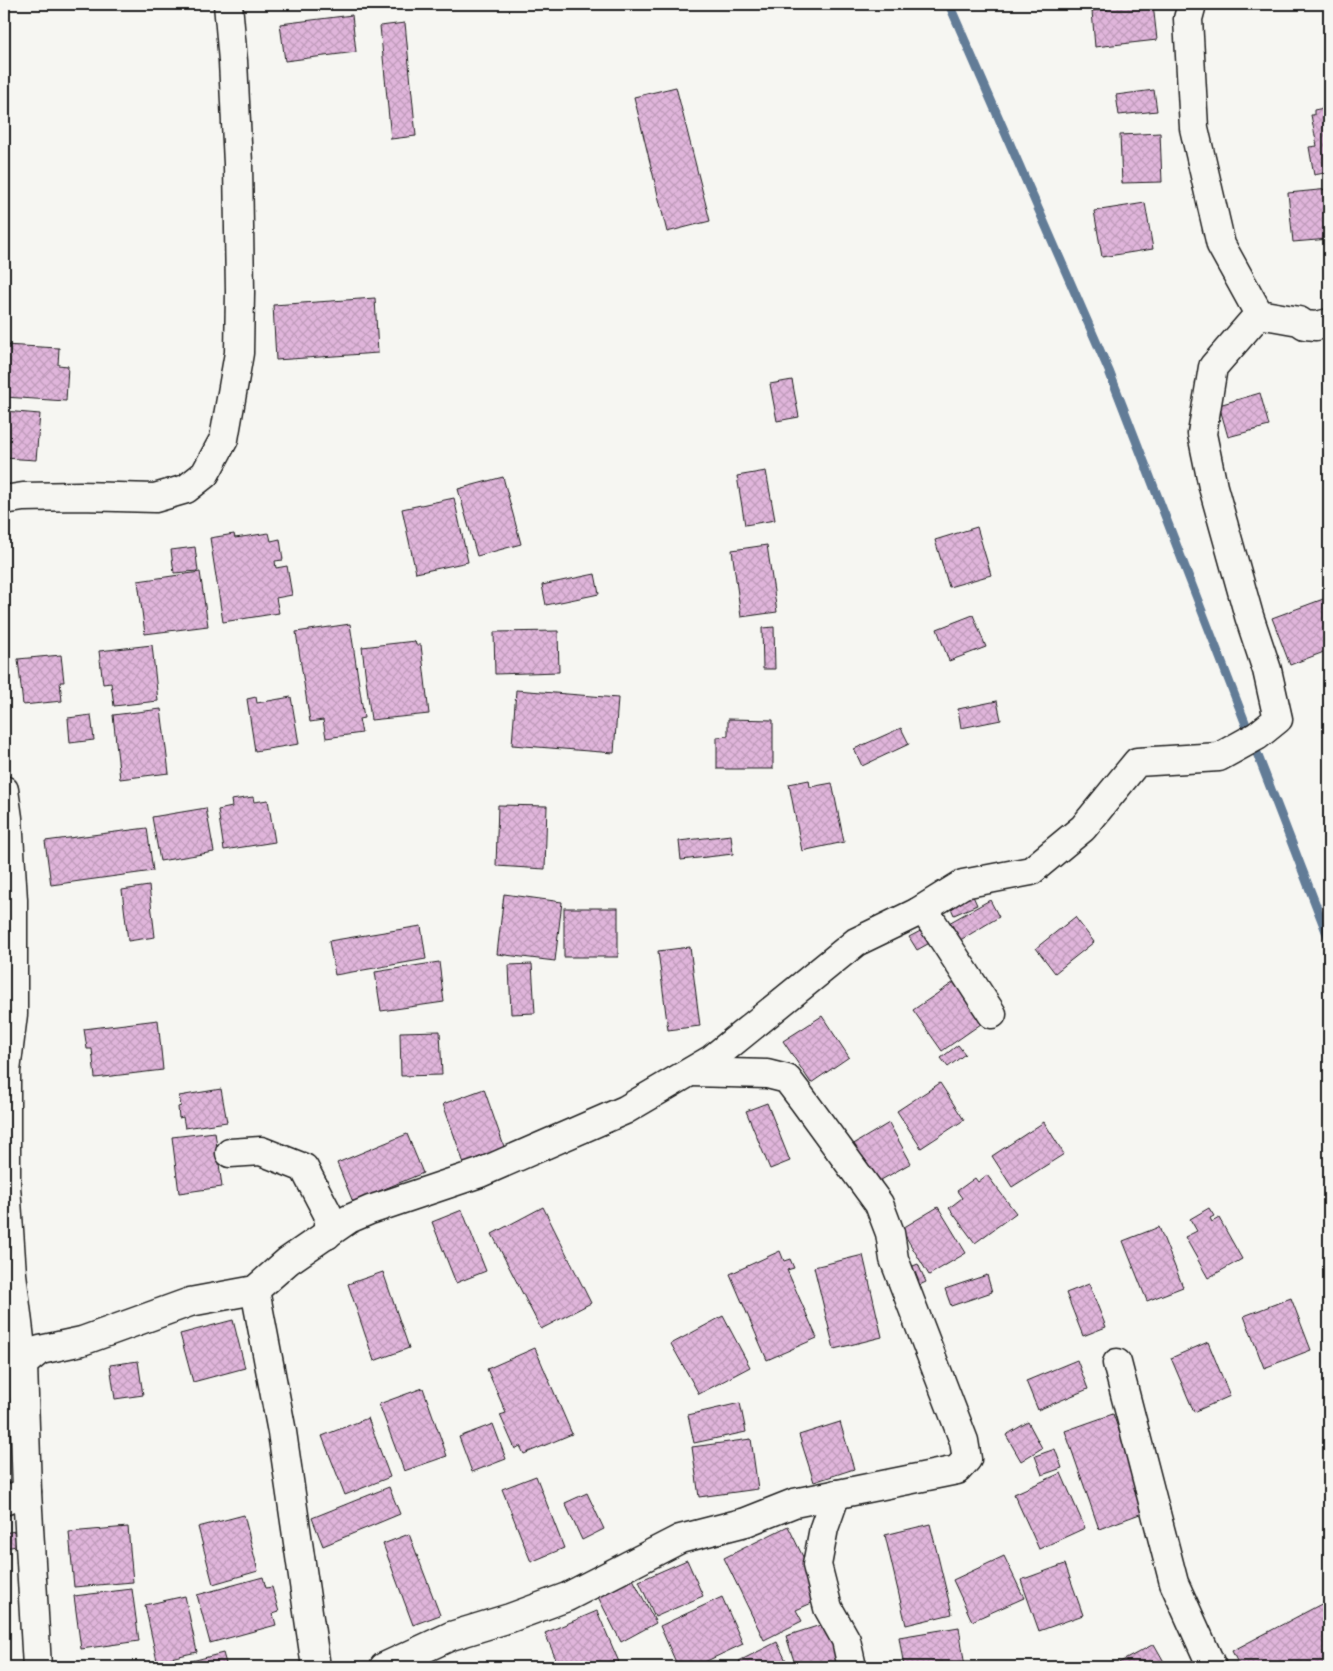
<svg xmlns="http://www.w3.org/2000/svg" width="1333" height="1671" viewBox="0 0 1333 1671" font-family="'Playpen Sans',sans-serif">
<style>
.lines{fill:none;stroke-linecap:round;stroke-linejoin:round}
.stream{stroke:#627c97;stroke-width:9}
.building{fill:url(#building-cross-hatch);stroke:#1c1c1c}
.minor-casing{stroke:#1c1c1c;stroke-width:31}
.minor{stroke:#f6f6f2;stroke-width:28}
</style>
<defs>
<pattern id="building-cross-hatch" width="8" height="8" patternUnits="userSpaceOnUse" patternTransform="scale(1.25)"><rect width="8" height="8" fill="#e0b5db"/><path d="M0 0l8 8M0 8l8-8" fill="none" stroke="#c09bbb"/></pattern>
</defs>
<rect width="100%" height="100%" fill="#f6f6f2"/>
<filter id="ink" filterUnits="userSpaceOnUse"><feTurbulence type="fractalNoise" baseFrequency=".02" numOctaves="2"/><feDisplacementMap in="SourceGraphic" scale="10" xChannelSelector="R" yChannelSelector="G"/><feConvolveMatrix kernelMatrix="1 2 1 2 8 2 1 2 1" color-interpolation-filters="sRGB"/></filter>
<g filter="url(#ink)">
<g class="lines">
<polyline class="stream" points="949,4 1109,371 1329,939"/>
</g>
<g class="building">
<polygon points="1107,4 1153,4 1157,40 1095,47 1092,11 1108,9"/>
<polygon points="352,15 356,52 285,61 280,24"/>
<polygon points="405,23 416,136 391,139 380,26"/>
<polygon points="676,87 710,221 667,232 634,97"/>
<polygon points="1154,90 1157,111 1119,115 1116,95"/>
<polygon points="1329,107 1329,172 1314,175 1309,147 1317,146 1311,115 1314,115 1314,110"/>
<polygon points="1160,133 1162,182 1122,183 1120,135"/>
<polygon points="1329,189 1329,239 1293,242 1288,193"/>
<polygon points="1145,203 1153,249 1102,257 1094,211"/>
<polygon points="375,298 378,353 276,360 273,305"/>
<polygon points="4,345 59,348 58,365 68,366 66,401 4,397"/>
<polygon points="792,380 799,417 777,421 770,384"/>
<polygon points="1260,393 1269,426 1228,437 1219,405"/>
<polygon points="4,411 40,414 36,460 4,458"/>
<polygon points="766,471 775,520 745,525 737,476"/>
<polygon points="503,477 521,544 477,556 458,489"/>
<polygon points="454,498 468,562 416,573 402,509"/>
<polygon points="977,527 991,575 949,587 935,540"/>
<polygon points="269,533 271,541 280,539 283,560 275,561 276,568 287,566 292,595 276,598 279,613 223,622 210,538 234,534 235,538"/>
<polygon points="767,545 777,612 741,617 732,550"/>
<polygon points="195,547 198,571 174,573 171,550"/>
<polygon points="200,572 208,626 145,634 138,581"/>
<polygon points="595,574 599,594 546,605 542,585"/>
<polygon points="1326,598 1329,607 1329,650 1290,665 1272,618"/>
<polygon points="973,615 986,647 949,661 937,629"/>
<polygon points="350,624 364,718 359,719 362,733 326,738 323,720 310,722 296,632"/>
<polygon points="774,627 775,669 763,669 762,628"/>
<polygon points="558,631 559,672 495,674 494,632"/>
<polygon points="415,641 416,645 421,645 429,714 371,720 362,647"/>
<polygon points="152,645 158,701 114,706 111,683 103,684 99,651"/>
<polygon points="61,655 64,682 60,682 62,701 23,705 18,659"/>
<polygon points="516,690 618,698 614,753 512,745"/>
<polygon points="256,697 257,703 291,697 299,744 255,751 247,699"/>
<polygon points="997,701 1001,720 961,728 958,709"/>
<polygon points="161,709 169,773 120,779 113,715"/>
<polygon points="91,715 94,740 70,743 68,718"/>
<polygon points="728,719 773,720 773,769 717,769 717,737 728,736"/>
<polygon points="901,728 909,744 862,766 854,749"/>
<polygon points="809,780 810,787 832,783 844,842 802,851 789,784"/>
<polygon points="253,797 254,802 268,800 275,842 224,850 218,810 232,807 231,800"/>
<polygon points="498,805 547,806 545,869 496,866"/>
<polygon points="206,808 214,852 160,861 152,817"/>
<polygon points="147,828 153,871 51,885 45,841"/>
<polygon points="731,835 733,854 681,860 679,841"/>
<polygon points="149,886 155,937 128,941 122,890"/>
<polygon points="504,894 562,902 555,961 497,954"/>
<polygon points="973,896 977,905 954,915 950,906"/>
<polygon points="990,900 999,917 957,942 947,924"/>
<rect x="564" y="908" width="54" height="49"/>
<polygon points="1075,917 1094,942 1055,973 1036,948"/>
<polygon points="421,926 426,959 335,975 329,941"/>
<polygon points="930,926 937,939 917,950 909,937"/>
<polygon points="690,947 700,1026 668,1030 658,951"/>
<polygon points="439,962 444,1002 381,1011 375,972"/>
<polygon points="532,964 535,1013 511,1014 509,965"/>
<polygon points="963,976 991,1017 942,1051 913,1010"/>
<polygon points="822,1016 849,1057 811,1083 783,1041"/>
<polygon points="158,1020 163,1070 95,1078 92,1049 87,1049 84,1029"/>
<polygon points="440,1031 442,1075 401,1076 400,1032"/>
<polygon points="958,1045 965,1054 948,1067 941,1058"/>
<polygon points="940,1083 964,1120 921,1148 897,1111"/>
<polygon points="221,1089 227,1122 185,1128 183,1117 179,1118 178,1107 181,1106 179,1096"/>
<polygon points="484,1089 508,1158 467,1172 443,1104"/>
<polygon points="767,1103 790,1161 770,1169 746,1111"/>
<polygon points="1044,1122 1064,1154 1012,1187 992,1156"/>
<polygon points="889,1123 911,1163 874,1184 852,1145"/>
<polygon points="215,1132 222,1187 179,1193 172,1137"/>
<polygon points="407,1134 423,1173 353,1202 337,1163"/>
<polygon points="987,1175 1016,1213 975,1243 949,1208 962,1198 957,1191 975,1178 978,1182"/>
<polygon points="543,1207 591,1303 541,1329 492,1234"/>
<polygon points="938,1207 966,1253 929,1275 901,1229"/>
<polygon points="1209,1208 1214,1216 1210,1218 1212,1222 1219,1218 1242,1259 1208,1278 1185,1237 1197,1231 1190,1219"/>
<polygon points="462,1210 486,1271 456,1283 432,1222"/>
<polygon points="1159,1227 1183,1287 1147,1301 1123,1241"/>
<polygon points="780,1251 784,1261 790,1259 794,1268 787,1270 817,1338 767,1360 730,1274"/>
<polygon points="863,1255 882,1337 834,1349 814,1267"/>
<polygon points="918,1264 926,1282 913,1288 905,1269"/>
<polygon points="383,1272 409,1348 374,1361 348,1284"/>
<polygon points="987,1275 992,1292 951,1306 945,1289"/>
<polygon points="1089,1284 1106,1327 1083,1336 1066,1293"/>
<polygon points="1291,1298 1311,1350 1264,1368 1244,1316"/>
<polygon points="723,1316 750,1367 699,1394 671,1344"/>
<polygon points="233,1320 245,1368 193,1382 180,1334"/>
<polygon points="1208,1342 1230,1396 1194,1412 1171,1358"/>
<polygon points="535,1348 572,1434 524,1454 520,1446 515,1449 500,1415 506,1413 487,1369"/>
<polygon points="1077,1360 1088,1389 1038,1410 1026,1381"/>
<polygon points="138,1361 143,1395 115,1399 110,1365"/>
<polygon points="423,1388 447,1456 404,1471 379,1404"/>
<polygon points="740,1403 746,1432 694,1443 688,1415"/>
<polygon points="1113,1414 1148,1511 1099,1529 1065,1431"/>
<polygon points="368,1418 390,1477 345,1495 322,1436"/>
<polygon points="840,1422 854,1469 814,1482 799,1435"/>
<polygon points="1028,1422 1042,1448 1021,1461 1006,1435"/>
<polygon points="493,1424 506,1459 472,1472 459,1437"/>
<polygon points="751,1439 758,1489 699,1497 692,1447"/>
<polygon points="1055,1449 1062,1468 1042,1475 1035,1456"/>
<polygon points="1061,1473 1085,1528 1039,1549 1014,1494"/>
<polygon points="536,1476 564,1548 531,1562 502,1489"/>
<polygon points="389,1487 400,1514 323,1546 312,1518"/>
<polygon points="587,1493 604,1529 582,1540 565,1503"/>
<polygon points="244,1515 258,1571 213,1584 198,1527"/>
<polygon points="930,1524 952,1614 906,1625 885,1535"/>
<polygon points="788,1526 823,1598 796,1610 802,1621 764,1640 724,1558"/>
<polygon points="128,1527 133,1582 74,1587 69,1532"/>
<polygon points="15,1531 17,1546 4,1548 4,1533"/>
<polygon points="409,1534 440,1615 413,1625 383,1544"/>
<polygon points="1004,1556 1024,1598 972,1621 953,1580"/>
<polygon points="687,1560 703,1596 655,1617 639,1581"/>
<polygon points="1065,1564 1083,1615 1039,1631 1021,1580"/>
<polygon points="263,1577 266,1588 272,1587 279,1612 273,1614 276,1625 210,1643 197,1595"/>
<polygon points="633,1579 656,1623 621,1642 598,1597"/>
<polygon points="132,1589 139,1641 81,1649 74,1596"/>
<polygon points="185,1596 197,1652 157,1661 145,1605"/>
<polygon points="722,1597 743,1644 694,1667 678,1667 660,1626"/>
<polygon points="1329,1600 1329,1667 1240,1667 1232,1651"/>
<polygon points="597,1611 619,1662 607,1667 559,1667 545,1633"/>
<polygon points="830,1622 844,1667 796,1667 786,1636"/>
<polygon points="959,1627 965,1667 904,1667 899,1637"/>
<polygon points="777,1642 789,1667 742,1667 739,1661"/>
<polygon points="1154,1644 1167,1667 1111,1667"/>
<polygon points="223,1653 227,1667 180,1667 180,1664"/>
</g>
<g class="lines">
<defs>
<g id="minor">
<polyline points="1192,4 1188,19 1194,128 1221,245 1259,314 1299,321 1305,325 1316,326 1329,323"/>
<polyline points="4,500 23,497 80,496 155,498 186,489 205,474 224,439 239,353 240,292 238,164 233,61 228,4"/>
<polyline points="4,790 8,818 13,900 13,1014 6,1071 6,1186 12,1274 23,1364 27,1492 4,1501"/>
<polyline points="918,912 963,884 1031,871 1083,828 1137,762 1219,757 1257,736 1278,719 1267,670 1249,616 1213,487 1202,434 1213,367 1259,314"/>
<polyline points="230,1153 261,1151 304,1168 329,1216 327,1235"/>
<polyline points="255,1290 282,1432 316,1667"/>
<polyline points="1117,1363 1174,1583 1212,1667"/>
<polyline points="23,1364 40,1350 82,1341 190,1302 255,1290 288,1261 349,1219 370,1210 480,1173 625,1110 712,1059 856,942 918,912 925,913 930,919 992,1014"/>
<polyline points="27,1492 37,1667"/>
<polyline points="836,1494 824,1528 817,1565 828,1608 846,1640 852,1667"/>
<polyline points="384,1667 451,1636 510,1618 567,1597 680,1539 746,1522 794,1503 957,1470 967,1459 964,1441 894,1259 890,1233 879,1204 803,1100 787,1079 767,1074 691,1072"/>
</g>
</defs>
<use href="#minor" class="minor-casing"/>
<use href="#minor" class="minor"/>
</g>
</g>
<rect width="1333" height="1671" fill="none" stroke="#f6f6f2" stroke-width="20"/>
<rect x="10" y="10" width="1313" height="1651" fill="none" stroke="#1c1c1c" stroke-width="2" filter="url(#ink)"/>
</svg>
